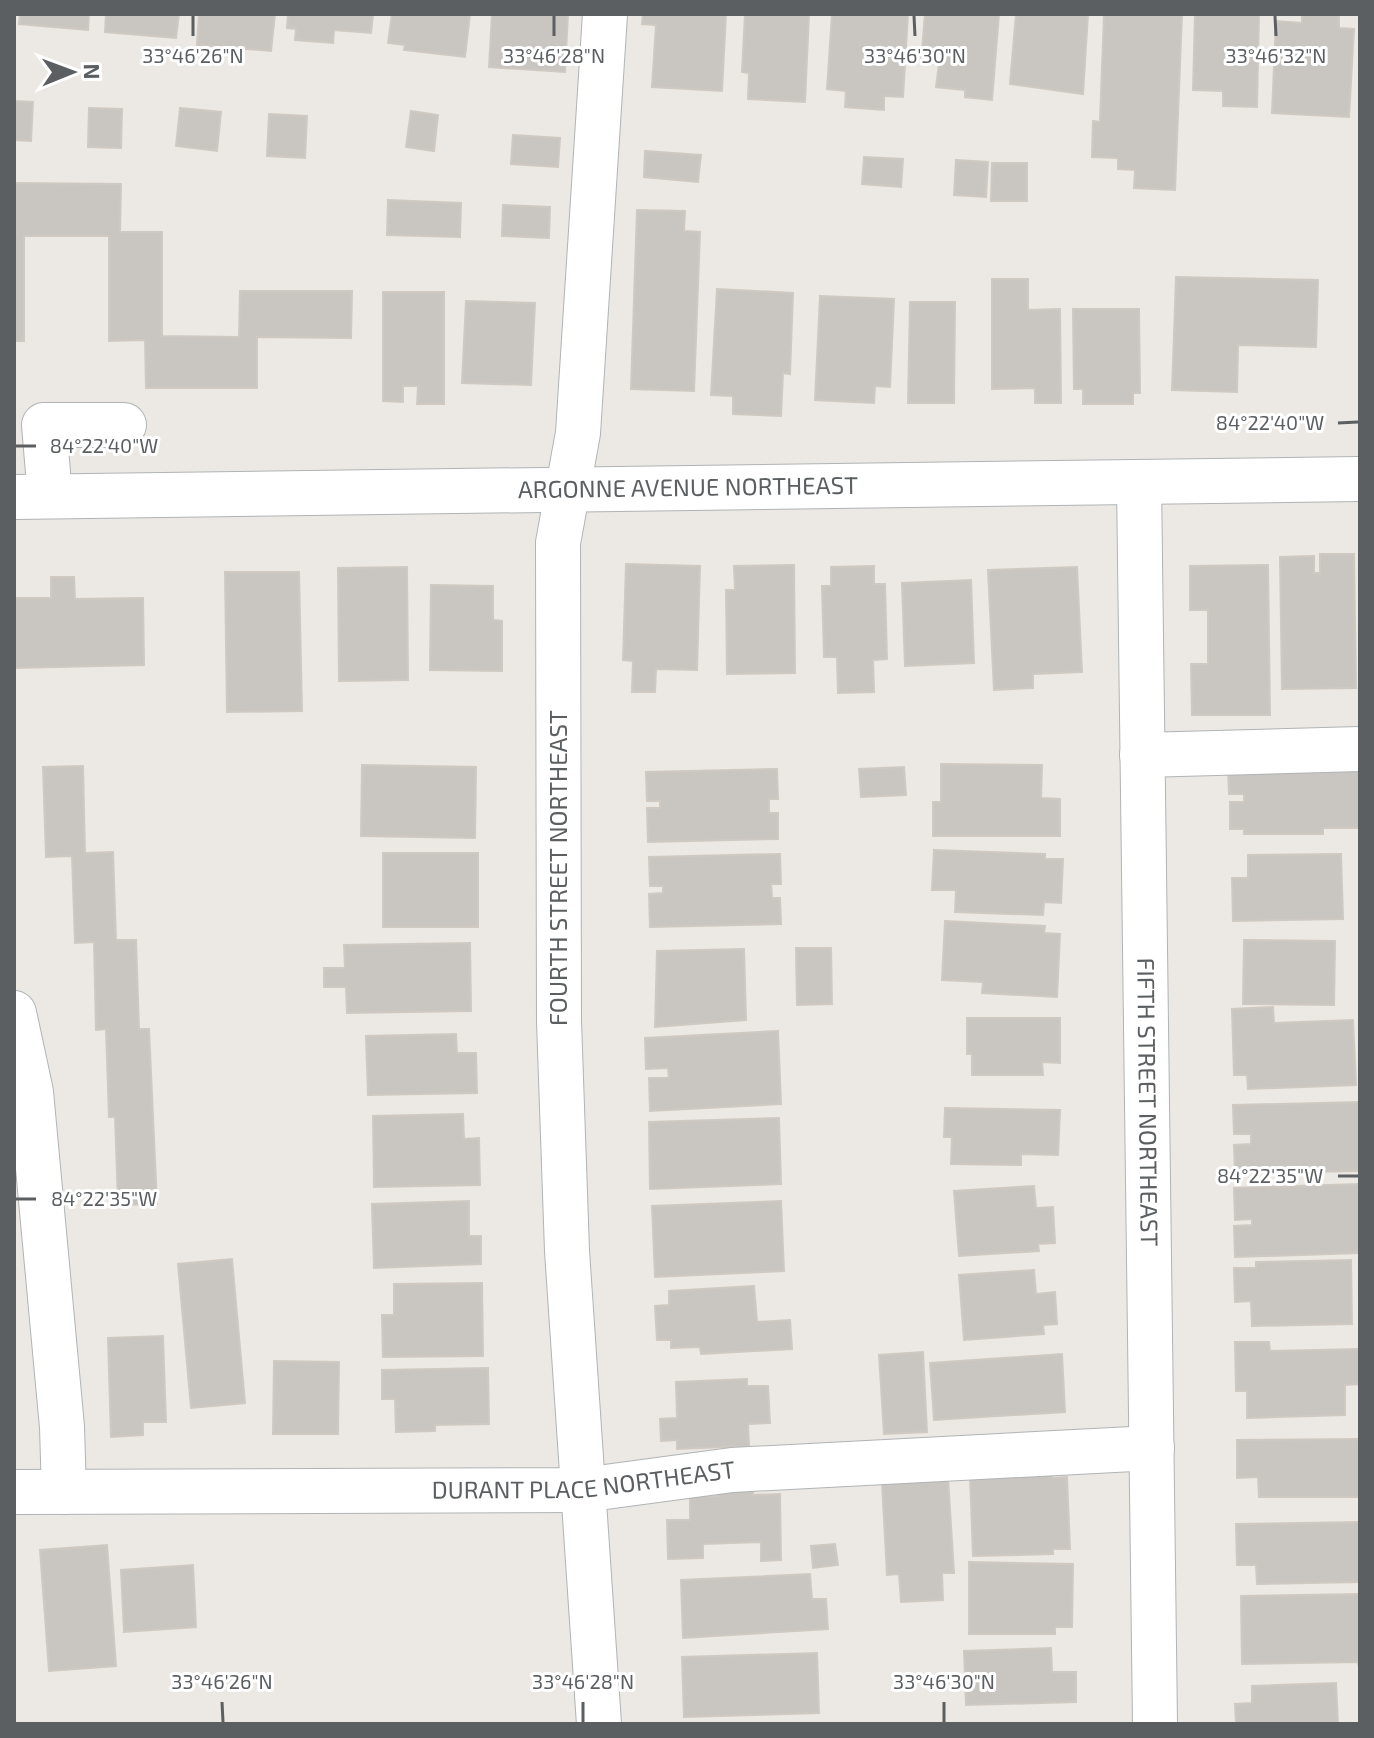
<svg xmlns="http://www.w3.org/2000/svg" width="1374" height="1738" viewBox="0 0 1374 1738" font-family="'Exo 2',sans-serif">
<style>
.building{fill:#c9c5c1;stroke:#cfc9c2;stroke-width:2}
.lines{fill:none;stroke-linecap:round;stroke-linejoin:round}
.minor-casing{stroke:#b0b4b6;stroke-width:46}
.minor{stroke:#fff;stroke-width:44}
.ticks{fill:none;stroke:#5b5f61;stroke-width:3}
.labels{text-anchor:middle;stroke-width:6;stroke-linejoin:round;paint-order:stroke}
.street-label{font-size:24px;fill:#5b5f61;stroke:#fff}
.ticks-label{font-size:20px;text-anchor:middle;fill:#5b5f61;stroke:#fff;stroke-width:6;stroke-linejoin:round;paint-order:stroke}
</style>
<rect width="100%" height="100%" fill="#ece8e3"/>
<g class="building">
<polygon points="20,14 89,14 88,30 19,24"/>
<polygon points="106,14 179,14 176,38 105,32"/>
<polygon points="199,14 275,14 271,51 197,45"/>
<polygon points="288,14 373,14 371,33 334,30 333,43 295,40 296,29 287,28"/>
<polygon points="392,14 470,14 465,57 404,50 405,45 388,43"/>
<polygon points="492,14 568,14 565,72 489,67"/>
<polygon points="643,14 726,14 722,91 652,87 656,25 642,24"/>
<polygon points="745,14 809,14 805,102 748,99 749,73 742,72"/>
<polygon points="832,14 908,14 903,97 884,96 884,110 845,107 846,91 827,89"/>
<polygon points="925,14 999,14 992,100 965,97 965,90 936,87 939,64 921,62"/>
<polygon points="1016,14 1088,14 1083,94 1010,84"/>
<polygon points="1104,14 1182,14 1175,190 1134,188 1135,170 1118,169 1118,158 1092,157 1093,121 1100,122"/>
<polygon points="1195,14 1259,14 1257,107 1223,106 1223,91 1193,90"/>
<polygon points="1302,14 1339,14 1339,28 1354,29 1349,117 1272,113 1276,21 1302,23"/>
<polygon points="14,101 33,102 31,141 14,140"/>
<polygon points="89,108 122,109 121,148 88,147"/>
<polygon points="180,108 221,112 217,151 176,146"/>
<polygon points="411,111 438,115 434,151 406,147"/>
<polygon points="269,114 307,116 305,158 267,156"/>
<polygon points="513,135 560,138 558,167 511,164"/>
<polygon points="645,151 701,155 698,182 644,177"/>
<polygon points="864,157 903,159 901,187 862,184"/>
<polygon points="956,160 988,162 986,197 954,195"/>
<polygon points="992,163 1027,163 1027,201 991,201"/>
<polygon points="14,183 121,184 120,232 162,232 162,336 239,337 240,291 352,291 351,338 257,337 257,388 146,388 145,340 109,341 109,236 24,236 24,341 14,341"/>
<polygon points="388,200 461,203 460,237 387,235"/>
<polygon points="503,205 550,207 549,238 502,236"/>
<polygon points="637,210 685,211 684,231 700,232 694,391 631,389"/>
<polygon points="1176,277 1318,280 1316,347 1238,345 1237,392 1172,390"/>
<polygon points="992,279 1028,279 1028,310 1060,309 1061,403 1035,403 1035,388 992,389"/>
<polygon points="717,289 793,293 790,374 783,373 781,416 733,414 733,396 711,395"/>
<polygon points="383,292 444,292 444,404 417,404 418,386 403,386 403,402 383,401"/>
<polygon points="820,296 894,299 890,387 875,386 874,403 815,400"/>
<polygon points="466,301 535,303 531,385 462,383"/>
<polygon points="910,302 955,302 954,403 908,403"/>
<polygon points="1073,309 1139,309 1140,393 1133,393 1133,404 1083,404 1083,389 1074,389"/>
<polygon points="1320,554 1354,554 1356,688 1282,689 1280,557 1314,556 1314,573 1320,573"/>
<polygon points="626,564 700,566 697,670 656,669 655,692 632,692 633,661 623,660"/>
<polygon points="794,565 795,673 727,674 726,590 735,590 734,566"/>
<polygon points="1268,565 1270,715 1192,715 1191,664 1208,664 1208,610 1190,610 1190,566"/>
<polygon points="874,566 874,584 885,584 887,659 873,660 874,692 838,693 837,657 824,657 822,586 831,586 831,567"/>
<polygon points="407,567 408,680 339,681 338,568"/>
<polygon points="1077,567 1082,672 1033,674 1033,688 994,690 988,570"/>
<polygon points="225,572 299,572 302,711 227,712"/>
<polygon points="51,577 74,577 75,599 143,598 144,665 14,668 14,598 51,598"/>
<polygon points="971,580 974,663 905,666 902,583"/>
<polygon points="431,585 493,586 493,620 502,621 502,671 430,670"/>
<polygon points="941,764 1042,765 1041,798 1060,799 1060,836 933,836 933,802 941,802"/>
<polygon points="362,765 476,767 475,838 361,836"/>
<polygon points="83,766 85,853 113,852 116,940 136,940 139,1029 149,1029 157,1204 118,1205 115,1117 109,1117 106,1029 96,1030 94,942 75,943 72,856 46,857 43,767"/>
<polygon points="904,767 906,795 861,797 859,769"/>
<polygon points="1228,768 1360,771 1360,828 1323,828 1323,834 1244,834 1244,829 1230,829 1230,802 1244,802 1244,794 1229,794"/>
<polygon points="777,769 778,799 769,799 769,813 778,813 778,839 648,842 647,808 660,808 660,801 647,801 646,772"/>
<polygon points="934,850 1045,854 1045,859 1063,859 1061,903 1044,902 1043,915 955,912 956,890 932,890"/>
<rect x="383" y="853" width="95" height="74"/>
<polygon points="780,854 781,884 771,884 772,898 780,898 781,924 650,927 649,894 663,893 663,886 650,886 649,857"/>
<polygon points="1341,854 1343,919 1233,921 1232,878 1248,878 1248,855"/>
<polygon points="945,921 1045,926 1044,933 1060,934 1057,997 982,993 983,982 942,980"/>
<polygon points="1244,940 1335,941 1334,1005 1243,1004"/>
<polygon points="470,943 471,1011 347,1013 346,987 324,987 324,968 345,968 344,945"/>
<polygon points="796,948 831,948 832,1004 797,1005"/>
<polygon points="744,949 746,1020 655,1027 657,951"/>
<polygon points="1273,1007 1274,1023 1353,1020 1356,1085 1248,1089 1247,1075 1234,1075 1232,1009"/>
<polygon points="967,1018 1060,1018 1060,1063 1042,1062 1043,1075 972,1075 972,1054 967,1054"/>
<polygon points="778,1031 781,1104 650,1111 649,1078 669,1078 668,1068 646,1069 645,1038"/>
<polygon points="456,1034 457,1053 476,1053 477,1093 368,1095 366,1036"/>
<polygon points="1360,1102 1360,1171 1235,1173 1234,1145 1251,1144 1251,1134 1234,1134 1233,1105"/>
<polygon points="945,1108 1060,1110 1058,1155 1021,1154 1021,1165 951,1164 952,1137 944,1137"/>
<polygon points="463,1114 464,1139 479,1138 480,1185 374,1187 373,1116"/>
<polygon points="779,1118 781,1184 650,1189 649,1122"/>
<polygon points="1360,1184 1360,1253 1235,1257 1234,1226 1252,1225 1252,1219 1235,1220 1234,1188"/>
<polygon points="1034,1186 1036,1208 1053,1207 1055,1243 1038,1244 1039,1251 959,1256 954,1191"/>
<polygon points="469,1201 469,1236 481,1236 481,1264 374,1268 372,1204"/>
<polygon points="781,1201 784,1271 655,1277 652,1206"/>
<polygon points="232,1259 245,1403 191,1408 178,1264"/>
<polygon points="1351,1260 1352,1324 1252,1326 1251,1301 1235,1302 1234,1268 1256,1268 1256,1262"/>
<polygon points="1034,1270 1036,1294 1055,1292 1057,1324 1043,1325 1044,1334 964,1340 959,1275"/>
<polygon points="482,1283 483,1356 383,1357 382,1315 394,1315 394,1284"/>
<polygon points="754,1286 757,1322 790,1320 792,1349 701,1354 700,1347 671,1348 671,1340 657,1340 655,1306 669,1305 669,1291"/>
<polygon points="163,1336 166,1422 143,1422 143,1435 111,1437 108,1338"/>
<polygon points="1235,1342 1269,1342 1270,1351 1360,1349 1360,1384 1345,1385 1345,1415 1247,1418 1247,1391 1236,1391"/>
<polygon points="923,1352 927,1432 884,1434 879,1355"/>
<polygon points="1062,1354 1065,1412 934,1420 930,1363"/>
<polygon points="274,1361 339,1362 338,1434 273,1434"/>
<polygon points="488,1368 489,1424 435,1425 435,1431 396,1432 395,1399 382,1399 382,1370"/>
<polygon points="747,1379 747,1386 768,1386 770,1423 748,1424 749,1446 677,1449 677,1440 661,1441 660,1419 677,1418 676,1382"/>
<polygon points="1360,1439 1360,1497 1259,1497 1258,1477 1237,1478 1237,1440"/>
<polygon points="1052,1473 1052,1478 1067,1477 1070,1549 1053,1549 1053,1554 973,1556 970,1476"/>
<polygon points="948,1478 954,1573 942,1573 943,1600 901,1602 899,1574 887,1575 882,1482"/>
<polygon points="718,1489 753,1489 753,1495 780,1494 781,1560 761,1561 761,1542 703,1544 703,1558 668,1559 667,1520 690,1520 690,1497 718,1496"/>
<polygon points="1360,1522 1360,1582 1257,1584 1256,1565 1237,1565 1236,1524"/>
<polygon points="835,1544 838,1565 813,1568 811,1546"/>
<polygon points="107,1545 116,1666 49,1671 40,1550"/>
<polygon points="969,1562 1073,1564 1072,1627 1055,1627 1055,1634 969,1634"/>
<polygon points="193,1565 196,1627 124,1632 121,1570"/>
<polygon points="810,1574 812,1599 826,1599 828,1629 683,1638 681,1580"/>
<polygon points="1360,1594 1360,1673 1358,1662 1242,1664 1241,1596"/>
<polygon points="1051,1648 1052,1672 1076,1672 1076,1702 966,1705 964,1651"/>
<polygon points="817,1653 819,1713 684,1717 682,1657"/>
<polygon points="1336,1683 1338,1724 1236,1724 1235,1704 1252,1703 1252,1686"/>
</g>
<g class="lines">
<defs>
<g id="minor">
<path id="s1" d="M 1139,482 L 1155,1724"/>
<polyline points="50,496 44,425 124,425"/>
<path id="s2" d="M 14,497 L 1360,479"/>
<polyline points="1142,755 1360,749"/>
<polyline points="14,1013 31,1092 62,1427 64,1492"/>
<path id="s3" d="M 14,1492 L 583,1490 L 732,1470 L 1152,1448"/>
<polyline points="599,1724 567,1251 559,1021 558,543 578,433 605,14"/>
</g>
</defs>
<use href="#minor" class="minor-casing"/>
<use href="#minor" class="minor"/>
</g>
<path class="ticks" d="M 193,16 L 193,36M 554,16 L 554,36M 914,16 L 915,36M 1275,16 L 1276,36M 1338,423 L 1358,422M 16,446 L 36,446M 1338,1176 L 1358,1176M 16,1199 L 36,1199M 222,1702 L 223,1722M 583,1702 L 583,1722M 944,1702 L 944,1722"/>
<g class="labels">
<g class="street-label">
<text dy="8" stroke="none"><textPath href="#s2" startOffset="674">ARGONNE AVENUE NORTHEAST</textPath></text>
<text transform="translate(559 868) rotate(-90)" y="8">FOURTH STREET NORTHEAST</text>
<text dy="8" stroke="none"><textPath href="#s1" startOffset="620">FIFTH STREET NORTHEAST</textPath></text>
<text dy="8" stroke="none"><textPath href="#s3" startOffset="570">DURANT PLACE NORTHEAST</textPath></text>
</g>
</g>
<g class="ticks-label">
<text x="193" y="63">33°46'26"N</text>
<text x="554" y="63">33°46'28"N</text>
<text x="915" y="63">33°46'30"N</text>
<text x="1276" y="63">33°46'32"N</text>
<text x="1270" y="430">84°22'40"W</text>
<text x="104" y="453">84°22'40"W</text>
<text x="1270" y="1183">84°22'35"W</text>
<text x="104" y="1206">84°22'35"W</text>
<text x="222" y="1689">33°46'26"N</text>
<text x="583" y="1689">33°46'28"N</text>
<text x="944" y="1689">33°46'30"N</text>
</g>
<rect width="1374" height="1738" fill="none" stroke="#5b5f61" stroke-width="32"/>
<g transform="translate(72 72) rotate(89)" stroke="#ffffff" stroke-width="6" paint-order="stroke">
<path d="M0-6L14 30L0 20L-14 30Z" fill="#5b5f61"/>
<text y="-12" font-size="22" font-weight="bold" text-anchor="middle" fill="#5b5f61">N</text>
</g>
</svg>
